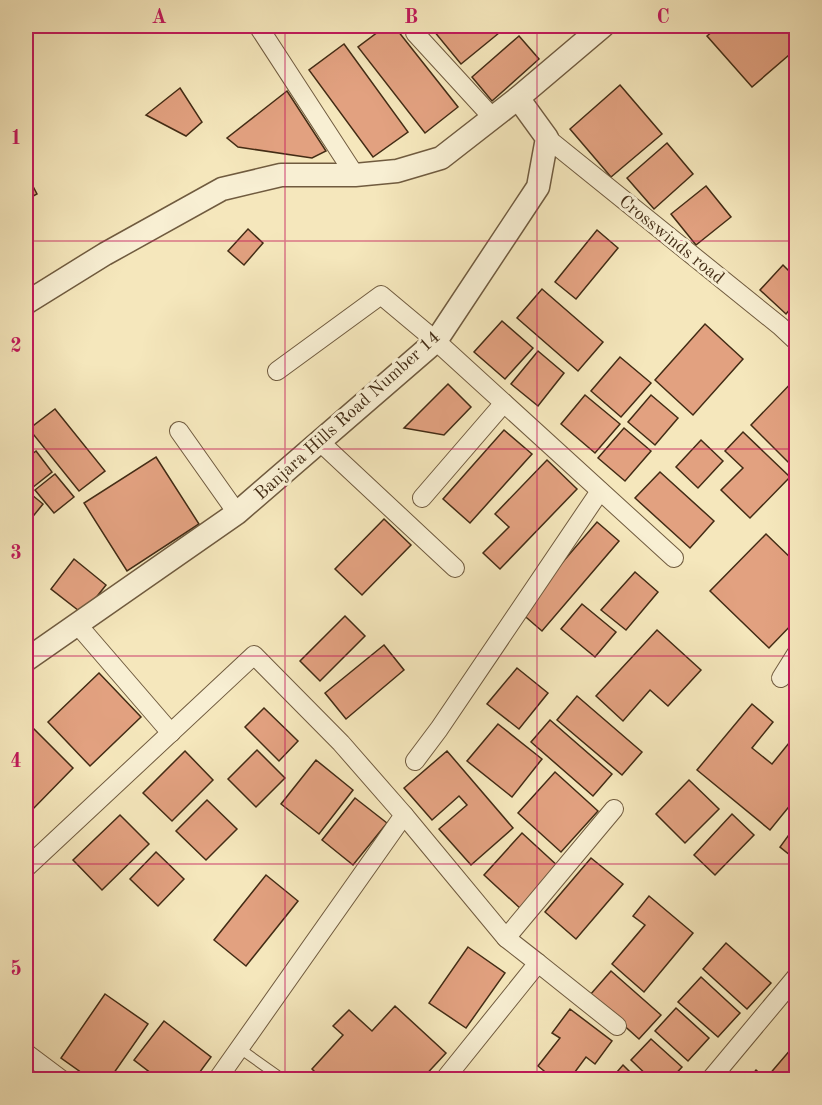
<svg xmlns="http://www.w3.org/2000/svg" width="822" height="1105" viewBox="0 0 822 1105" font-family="'Old Standard TT',serif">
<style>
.building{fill:#e2a180;stroke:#432c15;stroke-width:1.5}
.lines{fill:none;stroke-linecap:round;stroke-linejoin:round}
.service-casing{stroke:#705b3f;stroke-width:11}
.minor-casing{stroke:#705b3f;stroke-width:20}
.tertiary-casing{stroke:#705b3f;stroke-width:25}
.service{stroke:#f8efd3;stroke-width:9}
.minor{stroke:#f8efd3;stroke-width:18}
.tertiary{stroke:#f8efd3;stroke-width:22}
.grid{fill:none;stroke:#c2185b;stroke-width:1.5;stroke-opacity:0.55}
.labels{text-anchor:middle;stroke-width:6;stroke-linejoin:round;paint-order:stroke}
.street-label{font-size:18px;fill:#432c15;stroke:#f8efd3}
.neatline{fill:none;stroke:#c2185b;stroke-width:2}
.grid-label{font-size:20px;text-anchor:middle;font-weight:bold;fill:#c2185b}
</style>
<rect width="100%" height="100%" fill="#f5e7bc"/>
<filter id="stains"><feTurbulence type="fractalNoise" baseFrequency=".00333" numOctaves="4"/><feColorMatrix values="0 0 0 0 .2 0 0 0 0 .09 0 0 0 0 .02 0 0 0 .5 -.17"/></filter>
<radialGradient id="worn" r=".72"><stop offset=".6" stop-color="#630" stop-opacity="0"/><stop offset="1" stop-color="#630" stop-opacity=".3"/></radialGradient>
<g class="building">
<polygon points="386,26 394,26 458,107 425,133 358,47"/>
<polygon points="439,26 493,26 499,33 461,64 433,30"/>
<polygon points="719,26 788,26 796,35 796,49 752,87 707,36"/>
<polygon points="519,36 539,59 492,101 472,77"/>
<polygon points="344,44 408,132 373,157 309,70"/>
<polygon points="620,85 662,134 611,177 570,129"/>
<polygon points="180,88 202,122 186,136 146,115"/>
<polygon points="287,91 326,151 312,158 238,147 227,138"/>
<polygon points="667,143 693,174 654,209 627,178"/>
<polygon points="26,173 37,194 26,200"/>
<polygon points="706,186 731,217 696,245 671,214"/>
<polygon points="248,229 263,243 244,265 228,251"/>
<polygon points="597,230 618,248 576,299 555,282"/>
<polygon points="783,265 796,278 796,302 786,314 760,290"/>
<polygon points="542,289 603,342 578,371 517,318"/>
<polygon points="502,321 533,348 505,379 474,352"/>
<polygon points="705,324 743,359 693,415 655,380"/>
<polygon points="538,351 564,373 538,406 511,384"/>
<polygon points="620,357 651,383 621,417 591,391"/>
<polygon points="796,378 796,470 751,425"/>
<polygon points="448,384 471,407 444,435 404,428"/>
<polygon points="585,395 620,424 595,453 561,424"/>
<polygon points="651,395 678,418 655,445 628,422"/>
<polygon points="55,409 105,471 79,491 29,429"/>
<polygon points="624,428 651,451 625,481 598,458"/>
<polygon points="504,430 532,454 470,523 443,499"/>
<polygon points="743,432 790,477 750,518 721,490 743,468 725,451"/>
<polygon points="26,440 33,450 26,456"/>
<polygon points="701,440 723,461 698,488 676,467"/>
<polygon points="36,451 52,472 32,488 26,479 26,459"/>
<polygon points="156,457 199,524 127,571 84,503"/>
<polygon points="547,460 577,489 500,569 483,553 509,527 495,514"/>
<polygon points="660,472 714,521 690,548 635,498"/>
<polygon points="55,474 74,497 54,513 35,490"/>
<polygon points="26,490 43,504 26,525"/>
<polygon points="384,519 411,545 362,595 335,569"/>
<polygon points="597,522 619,541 542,631 520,612"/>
<polygon points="766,534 796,563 796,620 769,648 710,591"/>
<polygon points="74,559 106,585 83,614 51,589"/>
<polygon points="635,572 658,592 626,630 601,610"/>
<polygon points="582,604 616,632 595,657 561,629"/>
<polygon points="345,616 365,636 320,681 300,661"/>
<polygon points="657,630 701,670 668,706 650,690 623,721 596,696"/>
<polygon points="384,645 404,670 346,719 325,693"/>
<polygon points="517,668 548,693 519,729 487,704"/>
<polygon points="99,673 141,717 90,766 48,722"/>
<polygon points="577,696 642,752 622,775 557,720"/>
<polygon points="752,704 773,722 752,748 772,764 793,738 796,741 796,786 791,792 796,798 770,830 697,770"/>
<polygon points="264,708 298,741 279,761 245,727"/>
<polygon points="550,720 612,774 593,796 531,742"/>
<polygon points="29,724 73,768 33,809 26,801 26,727"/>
<polygon points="498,724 542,759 512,797 467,761"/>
<polygon points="257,750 285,778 256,807 228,779"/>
<polygon points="185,751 213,780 172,821 143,793"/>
<polygon points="447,751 513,828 471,865 439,829 467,805 459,796 432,820 404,788"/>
<polygon points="316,760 353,790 319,834 281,804"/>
<polygon points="555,772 598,811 561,852 518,813"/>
<polygon points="689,780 719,809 685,843 656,814"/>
<polygon points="355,798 387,823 353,865 322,840"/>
<polygon points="207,800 237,829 206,860 176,831"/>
<polygon points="732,814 754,835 715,875 694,855"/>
<polygon points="120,815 149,844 102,890 73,860"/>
<polygon points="796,825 796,860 780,847"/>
<polygon points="522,833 560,868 522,910 484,875"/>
<polygon points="156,852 184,879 158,906 130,879"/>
<polygon points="591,858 623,884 576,939 545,912"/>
<polygon points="266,875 298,901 246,966 214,940"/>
<polygon points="649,896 693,933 644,992 612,964 645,925 633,916"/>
<polygon points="726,943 771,983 747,1009 703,969"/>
<polygon points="468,947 505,973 466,1028 429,1003"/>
<polygon points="611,971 661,1015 639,1039 590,995"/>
<polygon points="701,977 740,1013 718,1037 678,1002"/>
<polygon points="105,994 148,1024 109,1080 92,1080 61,1058"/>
<polygon points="395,1006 446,1053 421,1080 323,1080 312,1069 343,1035 333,1026 349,1010 372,1031"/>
<polygon points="676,1008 709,1038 688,1061 655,1031"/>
<polygon points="570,1009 612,1041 595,1064 586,1057 569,1080 555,1080 538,1066 560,1038 552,1033"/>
<polygon points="164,1021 211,1057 194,1080 160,1080 134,1060"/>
<polygon points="651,1039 682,1067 670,1080 652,1080 631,1060"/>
<polygon points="791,1049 796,1054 796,1080 772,1080 768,1076"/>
<polygon points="623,1065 638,1080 610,1080"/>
<polygon points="756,1070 767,1080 748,1080"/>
<polygon points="143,1072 153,1080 137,1080"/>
</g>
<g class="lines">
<defs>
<polyline id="service" points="239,1048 284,1080"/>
<g id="minor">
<polyline points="258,26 355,175"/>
<polyline points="415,33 492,117"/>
<polyline points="547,138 780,326 796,341"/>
<polyline points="277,371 381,295 436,341 674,558"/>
<polyline points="179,431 237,513"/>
<polyline points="319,441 455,568"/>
<polyline points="422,498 504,403"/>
<polyline points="77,624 171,733"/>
<polyline points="781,678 796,654"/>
<polyline points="415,761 439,729 600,491"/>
<polyline points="404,815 506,938"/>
<polyline points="26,868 254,655 341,743 404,815 217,1080"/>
<polyline points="538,963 617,1026"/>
<polyline points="26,1053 62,1080"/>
<polyline points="444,1080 538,963 506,938 614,809"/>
<polyline points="710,1080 796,977"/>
</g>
<g id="tertiary">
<polyline points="26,303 105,254 222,189 281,175 355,175 397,171 441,158 518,98"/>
<polyline points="26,660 237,513 436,341 538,187 547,138 518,98 603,26"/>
</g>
</defs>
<use href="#service" class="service-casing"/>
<use href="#minor" class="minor-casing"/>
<use href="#tertiary" class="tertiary-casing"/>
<use href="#service" class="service"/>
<use href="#minor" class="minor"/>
<use href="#tertiary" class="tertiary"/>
</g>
<path class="grid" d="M 285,26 L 285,1080M 537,26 L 537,1080M 26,241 L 796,241M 26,449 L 796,449M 26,656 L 796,656M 26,864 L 796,864"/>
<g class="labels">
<g class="street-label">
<text transform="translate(672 239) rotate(39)" y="6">Crosswinds road</text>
<text transform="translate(347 415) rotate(-42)" y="6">Banjara Hills Road Number 14</text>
</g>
</g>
<rect width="822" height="1105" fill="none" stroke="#f5e7bc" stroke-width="66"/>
<rect x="33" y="33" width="756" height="1039" class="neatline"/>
<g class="grid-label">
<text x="159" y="23">A</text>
<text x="411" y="23">B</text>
<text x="663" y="23">C</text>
<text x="16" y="144">1</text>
<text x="16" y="352">2</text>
<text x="16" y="559">3</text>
<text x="16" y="767">4</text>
<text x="16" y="975">5</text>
</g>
<rect width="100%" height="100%" filter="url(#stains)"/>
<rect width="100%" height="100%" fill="url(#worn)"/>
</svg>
